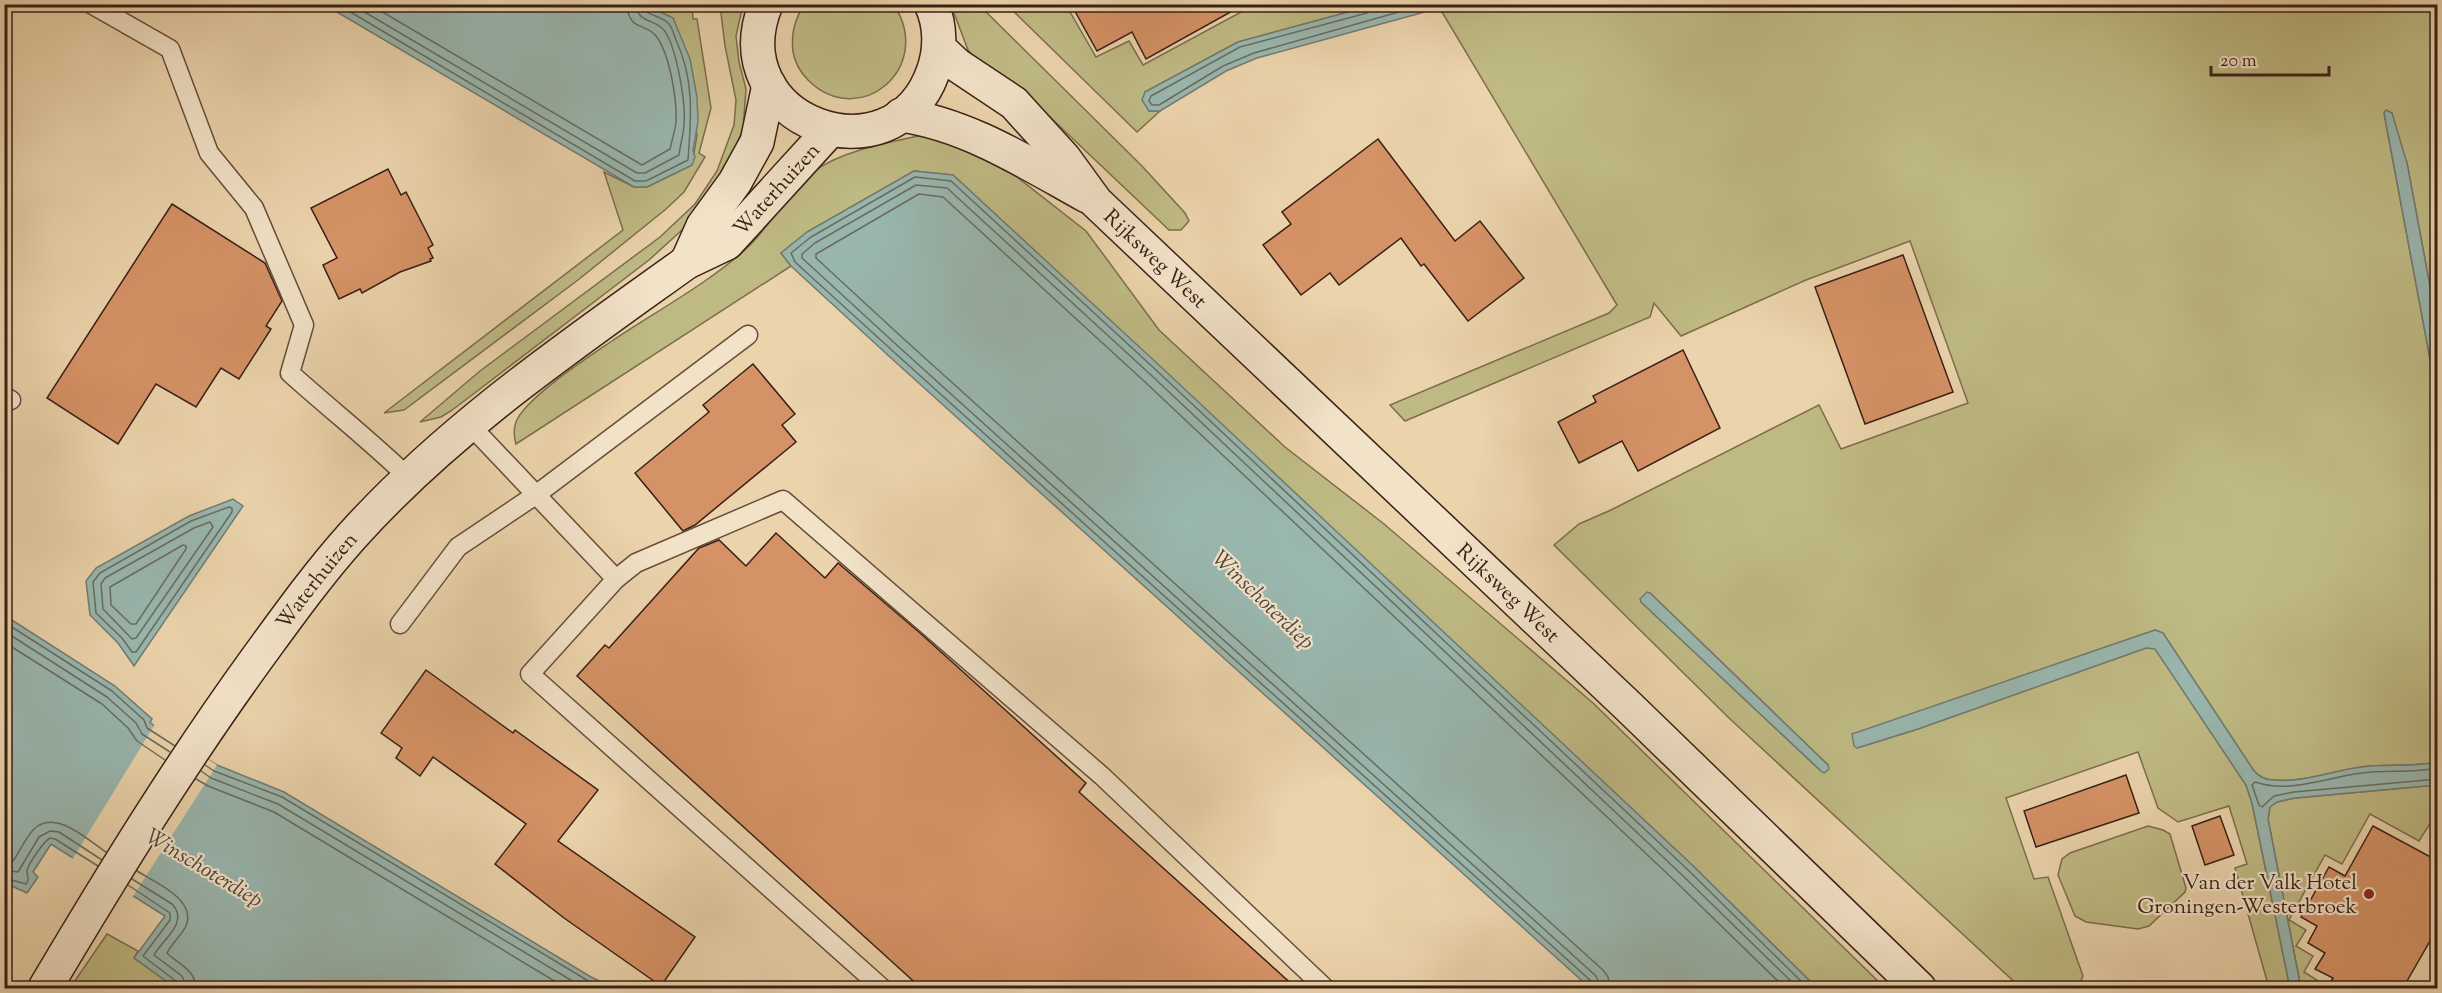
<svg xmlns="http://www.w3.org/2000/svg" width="2442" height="993" viewBox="0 0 2442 993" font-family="'Sorts Mill Goudy',serif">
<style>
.green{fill:#bfba84;stroke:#7c6d4d;stroke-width:1.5;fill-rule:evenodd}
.water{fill:#99b7af;stroke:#737b72;stroke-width:1.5}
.pier{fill:#ebd3ab}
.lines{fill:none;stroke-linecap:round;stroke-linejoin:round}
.shore{stroke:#696c62;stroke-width:1.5}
.building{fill:#d59266;stroke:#392016;stroke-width:1.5}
.service-casing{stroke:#664d3b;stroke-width:21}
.secondary-casing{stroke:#392016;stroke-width:36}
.service{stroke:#f2e2c8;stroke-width:18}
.secondary{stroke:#f2e2c8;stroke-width:33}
.poi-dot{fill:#8f2418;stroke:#f2e2c8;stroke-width:2}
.labels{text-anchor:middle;stroke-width:4.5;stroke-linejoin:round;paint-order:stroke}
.street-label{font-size:21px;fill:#392016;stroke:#f2e2c8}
.poi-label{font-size:21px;fill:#392016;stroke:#f2e2c8;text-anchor:end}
.water-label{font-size:22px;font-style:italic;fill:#51463c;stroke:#f2e2c8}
</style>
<rect width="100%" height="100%" fill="#ebd3ab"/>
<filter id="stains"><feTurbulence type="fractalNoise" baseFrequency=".00333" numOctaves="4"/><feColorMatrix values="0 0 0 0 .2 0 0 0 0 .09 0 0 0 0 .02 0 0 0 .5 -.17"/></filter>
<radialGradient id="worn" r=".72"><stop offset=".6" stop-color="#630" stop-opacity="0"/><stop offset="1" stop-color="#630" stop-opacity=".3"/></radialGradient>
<g class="green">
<path d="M 805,4 L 894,5 C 935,68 859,131 808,80 C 801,73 795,63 793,52 C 791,35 794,19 805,4 Z"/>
<path d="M 1450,4 L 2437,5 L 2437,324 L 2407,163 L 2384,113 L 2437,396 L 2437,762 C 2413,767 2387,764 2362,767 C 2334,771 2303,783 2274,780 C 2265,780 2260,777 2254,771 L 2163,633 L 2155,630 L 1944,703 L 1857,748 L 1918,729 L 2146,648 L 2155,648 L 2246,785 L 2252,803 L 2290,988 L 2269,988 L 2235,868 L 2247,864 L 2229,806 L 2178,822 L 2158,808 L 2138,752 L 2006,798 L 2034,879 L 2048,877 L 2083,976 L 2078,988 L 2021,988 L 1730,719 L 1554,545 L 1579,524 L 1611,510 L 1819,405 L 1841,449 L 1968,403 L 1910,241 L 1806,280 L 1681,336 L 1654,303 L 1650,317 L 1405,421 L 1390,405 L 1609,313 L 1617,305 L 1439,7 ZM 1650,593 L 1828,765 L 1821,771 L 1641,602 L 1641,599 Z"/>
<polygon points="646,5 692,5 693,19 697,19 711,108 699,153 705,157 684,192 666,209 578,280 404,410 384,413 623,230 604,172 634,187 647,187 692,165 697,135 676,26 673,18"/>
<polygon points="720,5 743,5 736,36 739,62 746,89 743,129 728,165 693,220 649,260 451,411 441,417 420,422 480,371 660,237 695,204 717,171 734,125 736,100 725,46"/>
<polygon points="951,5 979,5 1142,166 1185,213 1189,221 1181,230 1169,230 1051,118 977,61 968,50"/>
<polygon points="1007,5 1066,5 1096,57 1129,41 1143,65 1254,5 1374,5 1238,42 1145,92 1149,111 1160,111 1137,132"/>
<path d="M 918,136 L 938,137 L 994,159 L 1086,231 L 1159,330 L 1285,447 L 1384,524 L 1593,703 L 1885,988 L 1817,988 L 1690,863 L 953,175 L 914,171 L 807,232 L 781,253 L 791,266 L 516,444 C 514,437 513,430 516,422 C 525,398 590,356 612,341 C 655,312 714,280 750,245 C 773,222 789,190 816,170 C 842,151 887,143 918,136 Z"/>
<polygon points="2437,785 2437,830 2429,825 2419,841 2370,814 2342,864 2325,855 2289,920 2306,930 2296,946 2313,956 2304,972 2320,982 2317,988 2301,988 2268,819 2270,806 2277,802 2295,798"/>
<polygon points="2148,826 2163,830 2170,834 2186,888 2185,892 2149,926 2138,929 2086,922 2075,916 2058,875 2062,859 2070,853"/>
<polygon points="107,934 138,951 134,958 176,988 70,988"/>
</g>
<g class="water">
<polygon points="325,5 646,5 673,18 690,59 697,97 698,121 693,151 695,157 692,165 647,187 634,187"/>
<polygon points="1374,5 1450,5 1257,58 1226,71 1160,111 1149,111 1142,100 1145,92 1238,42"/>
<polygon points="2386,110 2392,113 2407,163 2437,324 2437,396 2384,113"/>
<polygon points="914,171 953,175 1160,366 1690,863 1817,988 1590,988 891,358 791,266 781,253 807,232"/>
<polygon points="233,499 243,506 134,666 118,643 90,615 86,581 96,568 189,516"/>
<polygon points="1647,592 1650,593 1828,765 1829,769 1824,773 1821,771 1641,602 1640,599"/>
<polygon points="4,615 115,686 152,719 150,722 153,725 217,765 284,792 591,977 614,988 176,988 134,958 165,916 51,844 33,872 38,877 27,893 5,883"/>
<path d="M 2155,630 L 2163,633 L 2254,771 C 2260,777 2265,780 2274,780 C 2303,783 2334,770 2362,767 C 2387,764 2413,767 2437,762 L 2437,785 L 2295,798 L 2277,802 L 2270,807 L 2268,819 L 2301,988 L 2290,988 L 2252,803 L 2246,785 L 2155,649 L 2146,648 L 1918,729 L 1857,748 L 1854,746 L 1852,734 Z"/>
</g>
<polygon class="pier" points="155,724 217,765 132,898 72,860"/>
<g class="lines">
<g class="shore">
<path d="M 337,4 L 635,181 L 646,181 L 688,160 C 691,118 695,81 676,40 C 674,35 672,26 668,23 C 664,18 653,16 647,12 L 644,4"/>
<path d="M 351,4 L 637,173 L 645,173 L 679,155 C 680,145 684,134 684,123 C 686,104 676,41 662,28 C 652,19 637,22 636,4"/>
<path d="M 369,4 L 642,165 L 670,149 C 672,140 675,131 676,122 C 677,100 670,54 656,36 C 646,23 628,31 627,4"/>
<polyline points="1371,4 1371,10 1367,13 1240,47 1151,96 1149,101 1152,105 1159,105 1223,66 1254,53 1427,4"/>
<polygon points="229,507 232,508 232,512 136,652 132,652 122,638 96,613 93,582 100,573 191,521"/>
<polygon points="210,522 213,527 136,638 132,639 103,609 101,584 105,578 194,528"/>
<polygon points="183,545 186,546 186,549 136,624 131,624 111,605 110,587"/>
<polyline points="4,622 112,691 144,720 147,728 175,746"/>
<polyline points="4,631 107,697 136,723 142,734 170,752"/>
<polyline points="4,642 102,704 128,728 137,741 165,760"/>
<polyline points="205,765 214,771 282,797 600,988"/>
<path d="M 2438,768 C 2413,773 2387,770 2362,773 C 2328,777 2289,794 2255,782 L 2252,785 L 2259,805 L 2262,807 L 2274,796 L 2294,792 L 2438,779"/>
<polyline points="201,771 211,778 278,804 584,988"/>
<polyline points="196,779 208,786 274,812 566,988"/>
<path d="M 4,861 L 13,861 C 20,851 26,837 34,829 C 55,808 89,841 106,852"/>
<polyline points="4,870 18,872 39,837 50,831 59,832 102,860"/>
<path d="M 137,871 C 154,882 197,899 186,926 C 181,936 172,943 167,953 C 179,965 195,969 196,988"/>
<path d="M 4,878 L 26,884 C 31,877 26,877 27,870 C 29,863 44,841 50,838 L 55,839 L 98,866"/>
<path d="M 132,879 L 172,904 C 190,922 162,940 154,955 L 182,976 L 187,988"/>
<polyline points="128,885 170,913 170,920 143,956 177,982 179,988"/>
<polyline points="1593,988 1591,981 895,353 795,262 791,253 811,237 915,177 951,181 1156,370 1686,868 1808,988"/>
<polyline points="1601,988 1596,976 900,348 802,258 802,254 815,243 916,185 947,188 1151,375 1680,873 1798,988"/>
<polyline points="1610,988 1608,977 1603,970 906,341 816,258 816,254 919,194 943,197 1145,382 1674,880 1785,988"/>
</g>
</g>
<g class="building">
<polygon points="1071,4 1245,4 1146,59 1132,32 1097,51"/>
<polygon points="1378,139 1455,241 1480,221 1524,278 1468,321 1424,264 1421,266 1401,238 1339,285 1330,273 1301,295 1263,245 1291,224 1282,212"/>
<polygon points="388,169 401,195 406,192 433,245 428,248 433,258 430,259 431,261 400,272 362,293 360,289 339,299 323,265 337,258 311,208"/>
<polygon points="172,204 265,263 282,301 266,326 271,329 239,379 221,368 196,407 156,384 118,444 47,398"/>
<polygon points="1903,255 1953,392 1865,424 1815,287"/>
<polygon points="1683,350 1720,428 1638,471 1622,441 1579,463 1558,422 1596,402 1593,396"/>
<polygon points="753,364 795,414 782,425 796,442 695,525 683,531 635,473 709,412 703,405"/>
<polygon points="776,533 825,578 838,563 920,633 1086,783 1079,792 1296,988 921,988 577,676 605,645 609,648 699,548 719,540 746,566"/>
<polygon points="426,670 513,733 515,730 598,790 558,841 695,937 661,986 564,918 495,864 526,824 433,757 420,776 396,758 402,748 381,733"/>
<polygon points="2126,775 2139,813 2036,847 2024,811"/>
<polygon points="2220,816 2234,855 2205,865 2192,826"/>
<polygon points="2373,826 2438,861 2438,927 2403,988 2327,988 2333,978 2315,969 2325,953 2308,943 2317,926 2301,917 2329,867 2345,876"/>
</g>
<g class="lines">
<defs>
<g id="service">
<path d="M 91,4 L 170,49 L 209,153 L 254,208 L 304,325 L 290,373 C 330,409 372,442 410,479"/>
<polyline points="4,396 11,400"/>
<polyline points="469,424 616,579"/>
<polyline points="400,624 458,547 537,494 748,335"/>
<polyline points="882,988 530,674 616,579 636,563 783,500 1102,776 1325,988"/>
</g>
<g id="secondary">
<path d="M 766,4 C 718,122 893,185 933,72 C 941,50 941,25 931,4"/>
<path id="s1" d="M 939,48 L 957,65 L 1014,103 L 1064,158 L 1096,202 L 1629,707 L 1919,988"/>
<path d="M 901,115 C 969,125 1027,163 1087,196"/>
<polyline points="687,262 703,226 735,182 757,142 769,85"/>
<path id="s2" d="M 45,988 C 112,875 181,763 258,657 C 288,616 318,574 352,536 C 448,429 570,346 687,262 L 727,243 L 830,130"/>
</g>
</defs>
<use href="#service" class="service-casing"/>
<use href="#secondary" class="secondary-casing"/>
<use href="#service" class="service"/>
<use href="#secondary" class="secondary"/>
</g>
<circle class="poi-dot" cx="2369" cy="894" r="6"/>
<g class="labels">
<g class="street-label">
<text dy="7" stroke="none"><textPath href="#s2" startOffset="1098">Waterhuizen</textPath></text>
<text dy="7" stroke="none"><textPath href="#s1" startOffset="304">Rijksweg West</textPath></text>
<text dy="7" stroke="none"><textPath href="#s2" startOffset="490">Waterhuizen</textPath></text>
<text dy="7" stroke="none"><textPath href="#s1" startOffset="790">Rijksweg West</textPath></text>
</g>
<g class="poi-label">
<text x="2357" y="889">Van der Valk Hotel<tspan x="2357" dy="24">Groningen-Westerbroek</tspan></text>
</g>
<g class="water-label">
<text transform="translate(1264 599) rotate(44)" y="8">Winschoterdiep</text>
<text transform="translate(205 867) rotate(31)" y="8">Winschoterdiep</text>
</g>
</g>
<rect width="2442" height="993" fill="none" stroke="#ebd3ab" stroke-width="24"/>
<rect x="6" y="6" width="2430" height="981" fill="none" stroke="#392016" stroke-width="3"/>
<rect x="12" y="12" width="2418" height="969" fill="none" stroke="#392016" stroke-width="1.5"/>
<path d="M2211 66v9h118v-9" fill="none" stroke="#392016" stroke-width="3"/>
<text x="2220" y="66" font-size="18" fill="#392016" stroke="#f2e2c8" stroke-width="4.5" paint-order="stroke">20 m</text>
<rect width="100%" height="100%" filter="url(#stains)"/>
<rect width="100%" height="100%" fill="url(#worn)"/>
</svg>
